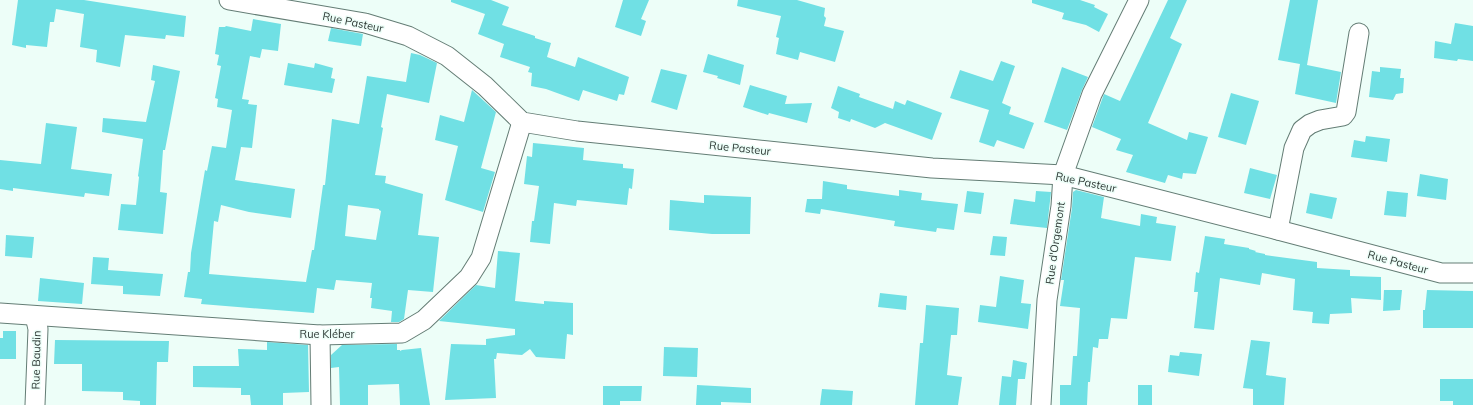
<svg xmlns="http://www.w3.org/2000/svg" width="1473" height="405" viewBox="0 0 1473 405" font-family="Mulish,sans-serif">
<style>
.building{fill:#70e0e4;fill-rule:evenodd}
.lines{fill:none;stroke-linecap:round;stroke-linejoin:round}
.minor-casing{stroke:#647d75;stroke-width:21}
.minor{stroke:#fff;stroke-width:19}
.labels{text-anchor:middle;stroke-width:3;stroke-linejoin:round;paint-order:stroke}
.street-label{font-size:11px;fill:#2e3935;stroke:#edfef8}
</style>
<rect width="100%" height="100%" fill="#edfef8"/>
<g class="building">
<polygon points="18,0 84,0 186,16 184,37 166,35 165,39 125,35 120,67 96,62 97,50 80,47 84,14 56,9 54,22 50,22 47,47 26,45 26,48 12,45"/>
<polygon points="451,0 491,0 509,7 502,25 535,36 535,38 551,43 547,57 575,67 578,57 629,77 624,95 619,94 617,101 583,90 579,101 546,89 531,86 532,73 528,72 530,67 500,57 504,44 478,34 485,14 451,2"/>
<polygon points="623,0 649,0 641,19 646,21 641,36 615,27"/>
<polygon points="738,0 797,0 825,8 824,16 826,18 824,26 844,31 835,62 800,52 798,60 776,54 779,38 776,37 781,16 737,6"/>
<polygon points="1032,0 1080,0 1095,5 1094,7 1108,14 1099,32 1086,25 1062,19 1064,13 1032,3"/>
<polygon points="1168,0 1187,0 1170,38 1182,44 1148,123 1187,140 1189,132 1208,137 1196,174 1183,173 1182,179 1168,175 1165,183 1126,172 1133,155 1116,150 1121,139 1092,127 1104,94 1120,101"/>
<polygon points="1290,0 1318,0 1307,65 1341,72 1336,103 1295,94 1300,64 1278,60"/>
<path d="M 253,19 L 281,24 L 278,51 L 262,49 L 260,58 L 250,56 L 242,99 L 249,100 L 248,104 L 257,105 L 252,148 L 241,147 L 235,180 L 295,189 L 291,218 L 249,212 L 221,205 L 218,222 L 214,221 L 209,274 L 306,282 L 312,250 L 314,250 L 323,185 L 325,185 L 332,119 L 359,124 L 367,76 L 406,82 L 411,53 L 420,55 L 437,63 L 429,103 L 387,94 L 381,127 L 383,128 L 375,175 L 386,176 L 385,183 L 423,194 L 418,235 L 439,237 L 433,292 L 408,290 L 404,319 L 399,322 L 391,322 L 392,311 L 371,308 L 372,298 L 370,298 L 372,283 L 336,280 L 334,290 L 317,288 L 314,313 L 201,304 L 202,299 L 184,297 L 188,272 L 190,272 L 191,253 L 205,170 L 207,171 L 212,146 L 226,148 L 232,110 L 217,107 L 218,99 L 215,98 L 221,66 L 217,65 L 219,55 L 215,54 L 219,27 L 225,27 L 226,26 L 251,31 ZM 348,205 L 379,209 L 379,210 L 381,211 L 376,240 L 345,236 Z"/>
<polygon points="1455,23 1473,26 1473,61 1458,59 1457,61 1434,58 1435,41 1451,44"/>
<polygon points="331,28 363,34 361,46 328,41"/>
<polygon points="708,54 744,65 740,85 717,78 718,76 703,72"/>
<polygon points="1001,61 1015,66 1002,103 1011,107 1009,114 1034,123 1024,149 997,140 994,147 979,142 989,110 950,98 960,70 993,81"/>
<polygon points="288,63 314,68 315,63 333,68 331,78 335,79 332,93 284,85"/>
<polygon points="153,65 180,71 165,150 163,150 160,192 167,193 163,234 118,230 121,204 136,205 139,177 138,176 143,139 102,132 103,118 146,122 155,81 151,80"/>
<polygon points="1062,67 1088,77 1082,90 1067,130 1044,122"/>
<polygon points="1380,67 1401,69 1400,78 1404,78 1403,93 1396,94 1393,100 1369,97 1372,71 1380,72"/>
<polygon points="661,69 687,75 677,110 651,102"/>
<polygon points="750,85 787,96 785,104 812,103 807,123 769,113 768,115 743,107"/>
<polygon points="838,86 860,94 859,97 893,109 895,101 905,105 907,100 942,113 932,140 885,123 875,128 851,119 850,122 838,118 839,112 831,108"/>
<polygon points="472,90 496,112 481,168 495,172 483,212 445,200 458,146 435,140 440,115 464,122"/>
<polygon points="1231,93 1259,101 1246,145 1218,137"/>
<polygon points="46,123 77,127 71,169 112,174 109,196 85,193 84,197 13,188 13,191 0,189 0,160 41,164"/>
<polygon points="1366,136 1390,139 1387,162 1351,157 1354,140 1365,142"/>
<polygon points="533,143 584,148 583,160 623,164 623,168 634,169 632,189 629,188 627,205 577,200 576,206 554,203 550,244 530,242 532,221 534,221 539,186 524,184 527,156 532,157"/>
<polygon points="1250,168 1277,175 1270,199 1244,193"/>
<polygon points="1420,174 1448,179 1446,200 1417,196"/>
<polygon points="823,181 847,185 847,189 899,196 899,190 922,193 921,200 958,204 954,230 937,228 936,232 894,226 895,221 821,209 820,214 805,212 807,199 822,199"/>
<polygon points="1076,190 1104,197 1101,218 1140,226 1141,214 1157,217 1156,223 1176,226 1171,261 1135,257 1127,319 1111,318 1108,339 1099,339 1098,348 1093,347 1090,382 1088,382 1087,405 1060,405 1060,385 1071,385 1073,356 1077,356 1080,308 1060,306 1064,280 1061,280 1072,208 1073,192"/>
<polygon points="967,191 984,193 981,214 964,212"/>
<polygon points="1036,191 1051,192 1047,228 1010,224 1014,199 1035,202"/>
<polygon points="1387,191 1408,193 1406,217 1384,215"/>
<polygon points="1310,193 1337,198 1332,219 1306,213"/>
<polygon points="704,195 751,197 750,234 712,234 669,230 670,200 704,203"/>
<polygon points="6,235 34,237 32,258 5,256"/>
<polygon points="993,236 1007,237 1005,256 990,255"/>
<polygon points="1205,236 1225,239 1224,244 1249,248 1249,249 1256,251 1255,252 1265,254 1265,255 1317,262 1317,268 1350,270 1350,276 1381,277 1381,300 1351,298 1352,313 1330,314 1329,324 1312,323 1313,312 1293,310 1295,279 1262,273 1260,285 1220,278 1214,330 1194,328 1198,292 1194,292 1196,272 1199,273"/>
<polygon points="498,251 520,253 515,301 544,304 544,301 573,303 573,335 567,334 565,359 536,357 530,349 522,355 497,353 496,359 494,359 496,398 445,400 451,344 486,345 486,339 515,335 515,329 439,321 476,285 495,288"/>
<polygon points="93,257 109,258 108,270 163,274 160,296 123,294 123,286 91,284"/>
<polygon points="1000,276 1024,280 1021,303 1031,304 1028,329 978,322 980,305 996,307"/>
<polygon points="40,278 84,283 82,304 38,301"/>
<polygon points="1384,290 1402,290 1400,310 1383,311"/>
<polygon points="1427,290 1473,291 1473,328 1423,328 1423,310 1425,310"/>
<polygon points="880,293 907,296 906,310 878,307"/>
<polygon points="926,305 959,308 957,335 951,335 947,375 962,377 958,405 915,405 920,343 923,343"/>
<polygon points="3,331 16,331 16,359 0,359 0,338 3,338"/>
<polygon points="55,340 169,341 168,362 157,362 156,405 140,405 140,401 123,400 123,392 82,391 82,364 54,364"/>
<polygon points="1251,340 1270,342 1266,375 1286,378 1284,405 1253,405 1253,389 1243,388"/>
<polygon points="267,342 308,345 309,392 283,393 283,405 251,405 250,395 241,395 241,388 193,387 193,366 239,366 238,349 267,350"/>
<polygon points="397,344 397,350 400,350 400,351 402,350 421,348 430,405 400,405 399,384 368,385 368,405 340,405 339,367 331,368 331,355 342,345"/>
<polygon points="664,347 698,348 697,377 663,376"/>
<polygon points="1180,352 1202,354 1199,376 1168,372 1170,355 1179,356"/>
<polygon points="1013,360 1027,363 1025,379 1018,379 1016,405 999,405 1002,376 1011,377"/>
<polygon points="1440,379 1473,379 1473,405 1453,405 1453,401 1440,401"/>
<polygon points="697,385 751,388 751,403 721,402 721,405 696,405"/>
<rect x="1138" y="385" width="14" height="20"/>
<polygon points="603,386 642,386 641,401 620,401 620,405 603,405"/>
<polygon points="822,389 853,391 852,405 820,405"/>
</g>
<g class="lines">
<defs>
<g id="minor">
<polyline points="229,0 365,23 408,36 447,56 485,86 522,122 577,131 932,168 1063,175 1278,230 1441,273 1473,273"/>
<polyline points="1278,230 1294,148 1302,130 1310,124 1320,120 1343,116 1346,112 1359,33"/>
<polyline points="0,313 320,335 402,333 424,320 469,277 481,258 522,122"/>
<polyline points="35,316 38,329 35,405"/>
<polyline points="320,335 321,405"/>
<polyline points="1041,405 1047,300 1061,206 1063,175 1092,94 1139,0"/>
</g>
</defs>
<use href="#minor" class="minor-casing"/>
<use href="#minor" class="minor"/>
</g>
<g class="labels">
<g class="street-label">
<text transform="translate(353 22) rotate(12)" y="4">Rue Pasteur</text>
<text transform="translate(740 148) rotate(6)" y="4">Rue Pasteur</text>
<text transform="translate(1086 182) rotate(12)" y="4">Rue Pasteur</text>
<text transform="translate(1055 243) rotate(-82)" y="4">Rue d'Orgemont</text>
<text transform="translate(1398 262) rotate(15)" y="4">Rue Pasteur</text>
<text x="327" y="338">Rue Kléber</text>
<text transform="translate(36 360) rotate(-89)" y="4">Rue Baudin</text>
</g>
</g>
</svg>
